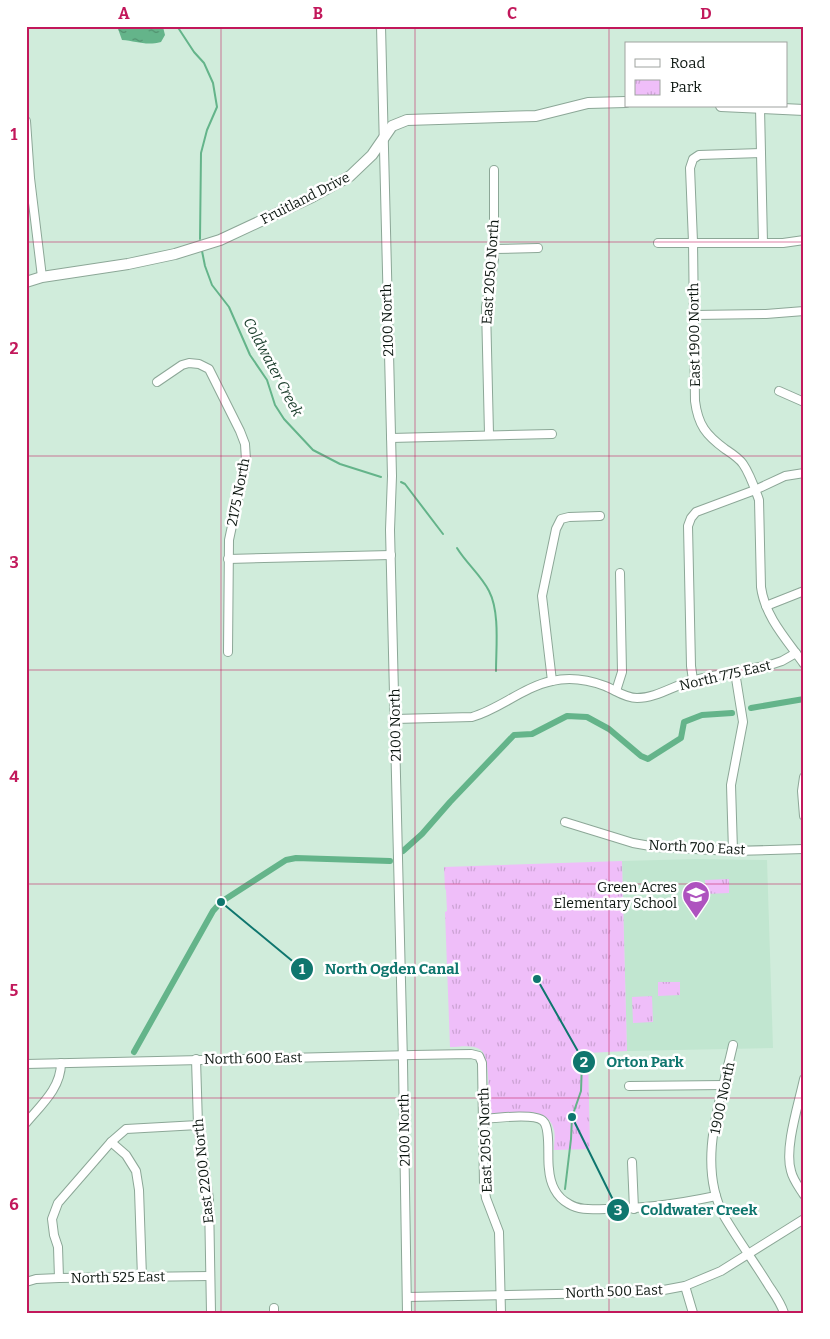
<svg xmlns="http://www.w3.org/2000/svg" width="830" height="1339" viewBox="0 0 830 1339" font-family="Bitter,serif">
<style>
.built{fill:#c1e6d0}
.park{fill:url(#park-tufts)}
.water{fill:url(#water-ripples)}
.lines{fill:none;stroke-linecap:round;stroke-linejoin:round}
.stream{stroke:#64b48a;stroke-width:2}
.canal{stroke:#64b48a;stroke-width:6}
.street-casing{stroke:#8ca797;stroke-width:10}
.secondary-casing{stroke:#8ca797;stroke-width:12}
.street{stroke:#fff;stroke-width:8}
.secondary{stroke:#fff;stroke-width:10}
.grid{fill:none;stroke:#c2185b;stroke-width:1;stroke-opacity:0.55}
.labels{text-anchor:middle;stroke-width:5;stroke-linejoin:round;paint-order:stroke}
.street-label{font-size:14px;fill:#0e1812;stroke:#fff}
.poi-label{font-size:14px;fill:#0e1812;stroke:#fff;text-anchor:end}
.water-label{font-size:15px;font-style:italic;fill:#193c2a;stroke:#fff}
.leader{fill:none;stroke:#0f766e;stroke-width:2}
.callout-dot{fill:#0f766e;stroke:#fff;stroke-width:2}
.mark-label{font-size:15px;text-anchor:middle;font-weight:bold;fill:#fff}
.callout-label{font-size:15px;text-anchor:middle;font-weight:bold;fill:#0f766e;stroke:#fff;stroke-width:5;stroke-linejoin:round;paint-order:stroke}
.neatline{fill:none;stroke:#c2185b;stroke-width:2}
.grid-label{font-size:16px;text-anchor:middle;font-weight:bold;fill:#c2185b}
</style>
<defs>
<pattern id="park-tufts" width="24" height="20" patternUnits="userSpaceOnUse" patternTransform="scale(1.25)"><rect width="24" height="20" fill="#efbef9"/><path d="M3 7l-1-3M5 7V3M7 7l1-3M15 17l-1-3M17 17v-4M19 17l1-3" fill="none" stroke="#cca3d4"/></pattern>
<pattern id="water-ripples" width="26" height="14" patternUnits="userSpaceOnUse" patternTransform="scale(1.25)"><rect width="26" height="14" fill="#64b48a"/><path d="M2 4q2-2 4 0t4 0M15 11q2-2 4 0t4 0" fill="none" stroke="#51916f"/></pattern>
</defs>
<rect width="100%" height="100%" fill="#d0ecdb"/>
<polygon class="built" points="696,859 767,860 773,1048 627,1051 622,861"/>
<g class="park">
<path d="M 622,861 L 627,1051 L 588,1053 L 590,1149 L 554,1150 C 554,1143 556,1133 553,1127 C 546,1104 507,1114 489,1115 C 488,1102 491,1059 481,1050 C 473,1044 460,1047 450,1047 L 445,912 L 447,911 L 446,890 L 445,889 L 444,867 Z"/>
<polygon points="729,879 729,893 706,894 705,880"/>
<polygon points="658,982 680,982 680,995 658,996"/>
<polygon points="652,996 653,1022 633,1023 632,997"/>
</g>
<path class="water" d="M 117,26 L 160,26 L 163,27 L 165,35 L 161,42 C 146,46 136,41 122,40 Z"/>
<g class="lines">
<g class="stream">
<polyline points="177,26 194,52 204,63 213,83 217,107 207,130 201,153 200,239"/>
<polyline points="202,251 205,266 212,285 229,307 250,355 267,380 275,405 284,419 313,450 340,464 381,477"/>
<polyline points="401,482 405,484 443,534"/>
<path d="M 457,548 C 466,563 481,575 489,591 C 500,612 496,648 496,671"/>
<polyline points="565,1189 571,1139 572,1117 581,1091 582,1061"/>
</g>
<g class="canal">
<polyline points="751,708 804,699"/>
<polyline points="403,851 422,834 450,802 514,735 532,734 567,716 587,717 609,729 641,756 648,759 681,738 684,722 702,715 732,713"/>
<polyline points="134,1052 213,911 221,902 286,860 296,858 390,861"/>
</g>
<defs>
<g id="street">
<polyline points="381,26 392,476 390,530 403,1063 407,1313"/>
<polyline points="760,108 763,243"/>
<polyline points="26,121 30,178 42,277"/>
<path d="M 761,153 L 699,155 L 693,159 L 690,168 L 693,242 L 695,401 C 698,425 706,435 725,449 C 731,453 739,458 743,464 C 750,474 755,489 759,500 L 761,587 C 765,617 787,640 804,664"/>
<polyline points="658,243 783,243 804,240"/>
<polyline points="494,249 538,248"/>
<polyline points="694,315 766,314 804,311"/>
<polyline points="157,382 182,365 189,363 199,364 209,369 240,431 245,444 246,460 229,540 228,652"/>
<polyline points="779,391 804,402"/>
<polyline points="489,434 486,307 494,259 494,170"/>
<polyline points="391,438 552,434"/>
<polyline points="228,559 391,555"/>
<polyline points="766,606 804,591"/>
<polyline points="693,680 691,666 688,526 691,518 696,512 755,490 785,476 804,473"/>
<polyline points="552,681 542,596 556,529 561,519 569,517 600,516"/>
<polyline points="616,691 622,672 620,573"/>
<path d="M 395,719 L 472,717 C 500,709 523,687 552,681 C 569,677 589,680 605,686 C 615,690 625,698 637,698 C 657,698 676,684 695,680 C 719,674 745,670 770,665 L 782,661 L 796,653"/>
<polyline points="804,777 802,791 804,816"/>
<polyline points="565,822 633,843 656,847 733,851 804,849"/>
<polyline points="733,851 731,785 743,722 735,672"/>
<path d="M 733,1045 C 721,1099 696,1163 724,1216 C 738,1240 755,1263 769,1286 C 775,1295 781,1303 784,1313"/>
<polyline points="196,1059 198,1125 209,1199 211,1313"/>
<polyline points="26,1064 413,1055 471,1054 479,1056 482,1063 484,1184 486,1198 499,1232 501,1313"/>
<path d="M 804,1079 C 799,1103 784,1148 791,1171 C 793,1180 799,1187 804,1195"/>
<polyline points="629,1086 724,1085"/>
<path d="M 483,1119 C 495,1118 535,1113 543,1121 C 551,1128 547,1158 549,1169 C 550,1183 556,1197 569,1204 C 580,1211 594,1209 606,1209 C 645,1209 678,1204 716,1196"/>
<path d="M 26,1123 C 41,1105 61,1088 61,1063"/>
<polyline points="111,1142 126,1155 136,1171 139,1190 142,1277"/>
<polyline points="632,1162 634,1209"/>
<polyline points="59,1278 58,1247 54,1235 52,1219 58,1203 111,1142 126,1129 198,1125"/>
<polyline points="26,1282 36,1279 59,1278 210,1276"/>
<polyline points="685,1286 693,1313"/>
<polyline points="407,1297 653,1292 685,1286 721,1271 804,1219"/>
<polyline points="274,1308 274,1313"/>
</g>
<g id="secondary">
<polyline points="721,106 804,110"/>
<polyline points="26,282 42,277 128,264 175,254 220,240 312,197 350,176 372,155 392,126 407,120 536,116 588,103 626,102"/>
</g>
</defs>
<use href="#street" class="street-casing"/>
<use href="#secondary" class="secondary-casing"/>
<use href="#street" class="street"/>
<use href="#secondary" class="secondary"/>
</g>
<path class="grid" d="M 221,26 L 221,1313M 415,26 L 415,1313M 609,26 L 609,1313M 26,242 L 804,242M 26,456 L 804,456M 26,670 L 804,670M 26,884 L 804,884M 26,1098 L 804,1098"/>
<defs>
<symbol id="school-pin" viewBox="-11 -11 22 30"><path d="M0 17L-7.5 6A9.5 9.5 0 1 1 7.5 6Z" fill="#ae53bf" stroke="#fff"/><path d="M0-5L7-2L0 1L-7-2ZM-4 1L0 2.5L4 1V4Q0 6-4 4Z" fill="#fff"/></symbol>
</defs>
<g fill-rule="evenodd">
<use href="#school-pin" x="680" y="879" width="32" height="43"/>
</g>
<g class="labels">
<g class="street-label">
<text transform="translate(305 198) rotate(-27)" y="5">Fruitland Drive</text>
<text transform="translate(490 272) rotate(-86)" y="5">East 2050 North</text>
<text transform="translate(387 320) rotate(-92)" y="5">2100 North</text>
<text transform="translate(694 335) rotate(-91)" y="5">East 1900 North</text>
<text transform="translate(238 492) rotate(-79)" y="5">2175 North</text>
<text transform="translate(725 675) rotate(-13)" y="5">North 775 East</text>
<text transform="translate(395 725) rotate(-91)" y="5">2100 North</text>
<text transform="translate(697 847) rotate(3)" y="5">North 700 East</text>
<text transform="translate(253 1058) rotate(-1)" y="5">North 600 East</text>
<text transform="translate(722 1098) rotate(-78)" y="5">1900 North</text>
<text transform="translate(404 1130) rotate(-91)" y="5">2100 North</text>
<text transform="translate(485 1140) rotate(-92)" y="5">East 2050 North</text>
<text transform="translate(203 1171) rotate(-96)" y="5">East 2200 North</text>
<text transform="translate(118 1277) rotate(-1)" y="5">North 525 East</text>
<text transform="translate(614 1291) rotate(-2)" y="5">North 500 East</text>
</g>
<g class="poi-label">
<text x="677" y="892">Green Acres<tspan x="677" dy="16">Elementary School</tspan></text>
</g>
<g class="water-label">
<text transform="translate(273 367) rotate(62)" y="5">Coldwater Creek</text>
</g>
</g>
<path class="leader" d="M221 902L302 969M537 979L584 1062M572 1117L618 1210"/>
<g class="callout-dot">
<circle cx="221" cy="902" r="5"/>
<circle cx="537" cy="979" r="5"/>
<circle cx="572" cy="1117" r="5"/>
<circle cx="302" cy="969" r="12"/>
<circle cx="584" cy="1062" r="12"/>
<circle cx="618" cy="1210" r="12"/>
</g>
<g class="mark-label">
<text x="302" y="974">1</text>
<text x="584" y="1067">2</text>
<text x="618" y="1215">3</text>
</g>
<g class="callout-label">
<text x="392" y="974">North Ogden Canal</text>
<text x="645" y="1067">Orton Park</text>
<text x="699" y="1215">Coldwater Creek</text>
</g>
<rect width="830" height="1339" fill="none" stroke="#ffffff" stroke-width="55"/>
<rect x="625" y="42" width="162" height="65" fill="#ffffff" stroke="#9fa3a0"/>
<rect x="635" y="59" width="25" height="8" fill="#ffffff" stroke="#9fa3a0"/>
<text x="670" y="68" font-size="15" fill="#0e1812">Road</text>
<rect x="635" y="80" width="25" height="15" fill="url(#park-tufts)" stroke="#9fa3a0"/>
<text x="670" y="92" font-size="15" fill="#0e1812">Park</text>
<rect x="28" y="28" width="774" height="1284" class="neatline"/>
<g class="grid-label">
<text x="124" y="19">A</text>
<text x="318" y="19">B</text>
<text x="512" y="19">C</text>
<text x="706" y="19">D</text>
<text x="14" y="140">1</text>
<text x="14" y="354">2</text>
<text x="14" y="568">3</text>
<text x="14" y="782">4</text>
<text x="14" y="996">5</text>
<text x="14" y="1210">6</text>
</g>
</svg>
